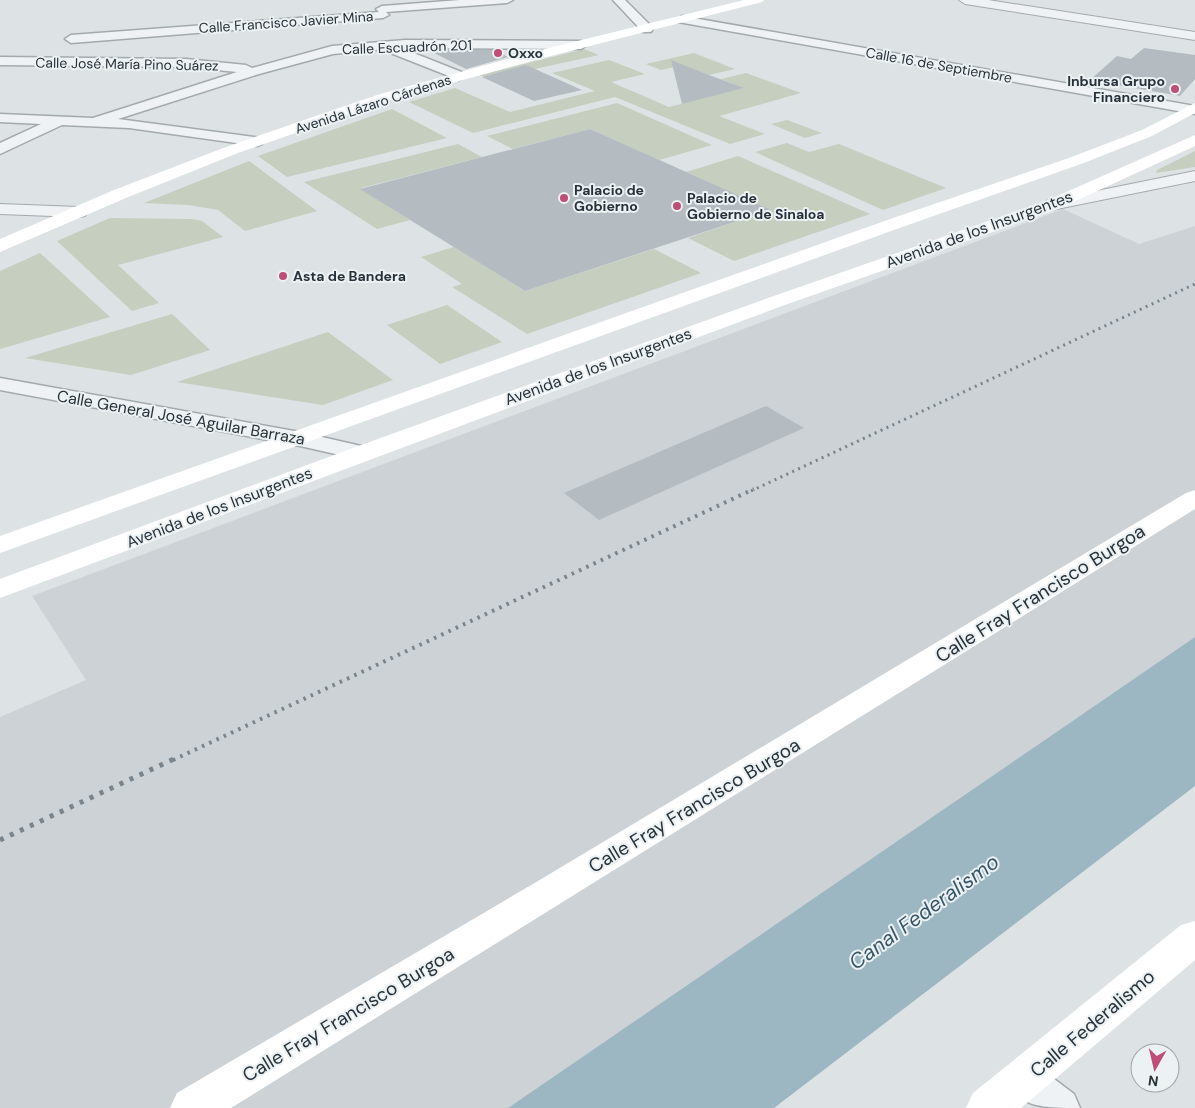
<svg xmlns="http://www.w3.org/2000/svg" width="1195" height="1108" viewBox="0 0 1195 1108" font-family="'DM Sans',sans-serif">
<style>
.built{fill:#ccd2d6}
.green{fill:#c6cebf}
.water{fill:#9cb6c2}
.building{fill:#b5bcc1}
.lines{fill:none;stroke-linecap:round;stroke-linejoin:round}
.minor-casing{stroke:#a3aaae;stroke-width:3}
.tertiary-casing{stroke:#a3aaae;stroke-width:2}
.minor{fill:#eff2f4;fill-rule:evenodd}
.tertiary{fill:#eff2f4;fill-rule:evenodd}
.secondary{fill:#fff;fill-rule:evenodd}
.rail-far2{stroke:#79848d;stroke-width:3;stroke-dasharray:2 4.5;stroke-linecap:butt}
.rail-far1{stroke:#79848d;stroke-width:4;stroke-dasharray:2.5 5.5;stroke-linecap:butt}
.rail{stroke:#79848d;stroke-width:5;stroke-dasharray:4 7;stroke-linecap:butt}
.poi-dot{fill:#be4e75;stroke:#ecf1f3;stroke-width:2}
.labels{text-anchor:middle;stroke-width:4;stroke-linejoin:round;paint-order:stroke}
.far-street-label{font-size:14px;fill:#28323a;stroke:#ecf1f3}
.far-poi-label{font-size:14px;font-weight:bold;fill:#28323a;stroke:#ecf1f3;text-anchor:start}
.street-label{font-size:16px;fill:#28323a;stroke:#ecf1f3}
.near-street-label{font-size:19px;fill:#28323a;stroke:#ecf1f3}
.near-water-label{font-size:21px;font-style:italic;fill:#375769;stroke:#ecf1f3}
</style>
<rect width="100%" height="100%" fill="#dde2e5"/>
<polygon class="built" points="1063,209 1139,244 1195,226 1195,637 508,1108 0,1108 0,717 86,680 32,596"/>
<g class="green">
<polygon points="584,49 599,55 488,79 480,75"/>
<polygon points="694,53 735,69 709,75 683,65 661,70 646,64"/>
<polygon points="609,60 645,74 611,82 669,107 743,88 721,79 746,73 801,93 719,116 765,134 730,144 615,97 473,133 409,102 455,88 510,112 595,91 552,73"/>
<polygon points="617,103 712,145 659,160 590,129 513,149 487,136"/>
<polygon points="392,109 447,138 287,177 258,156"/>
<polygon points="787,120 822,133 805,138 771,124"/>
<polygon points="787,143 809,152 839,144 946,188 883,210 755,152"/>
<polygon points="458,144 482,157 361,188 410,220 377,229 304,182"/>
<polygon points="1195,151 1195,167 1156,173 1157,170"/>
<polygon points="738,156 870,214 734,261 688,238 770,210 686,172"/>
<polygon points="249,161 317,211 245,231 218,210 188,205 144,203"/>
<polygon points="110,218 192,219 202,221 223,237 118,265 159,303 132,311 57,241"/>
<polygon points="454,247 525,291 654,249 701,273 527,334 452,287 462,284 421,257"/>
<polygon points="40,253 110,317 0,349 0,271"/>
<polygon points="447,305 502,342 440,364 387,325"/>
<polygon points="172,314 210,350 131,375 25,358"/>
<polygon points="328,332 393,380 323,405 177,382"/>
</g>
<polygon class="water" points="1195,637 1195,786 774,1108 508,1108"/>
<g class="building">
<polygon points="1144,48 1195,55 1195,79 1180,96 1090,80 1117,56 1131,59"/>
<polygon points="428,50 494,50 508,57 466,69"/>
<polygon points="671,60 709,75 744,88 682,104"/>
<polygon points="526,65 582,90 534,101 482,77"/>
<polygon points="590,129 771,210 525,291 360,189"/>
<polygon points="766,406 804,428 599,520 564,493"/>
</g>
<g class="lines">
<defs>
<g id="minor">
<polygon points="460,0 513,0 507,3 386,12 389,15 383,18 71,43 65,39 71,35 379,12 376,9 382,6"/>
<polygon points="613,0 625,0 651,26 653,29 651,32 643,32"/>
<polygon points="682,16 1195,106 1195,114 678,22 676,20"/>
<polygon points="405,40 581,41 587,45 581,49 401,48 464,73 466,76 459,80 388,52 386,49 333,54 259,74 118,119 262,138 265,141 262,144 257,146 129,128 62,125 0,154 0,143 41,124 0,122 0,114 93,118 237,72 186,67 0,65 0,57 186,59 246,65 252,68 332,46"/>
<polygon points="0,378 300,432 370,448 374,453 370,458 362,460 300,446 0,390"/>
<path d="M 1023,1061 L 1037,1066 L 1074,1094 L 1080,1108 C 1045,1108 1019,1108 1003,1080 L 1009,1066 Z"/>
</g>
<g id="tertiary">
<polygon points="959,0 988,0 1195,32 1195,40 965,4"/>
<polygon points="1195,171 1195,181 1052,210 1046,209 1043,205 1046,201 1052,200"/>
<polygon points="0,204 79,207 85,208 88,212 85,216 79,217 0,214"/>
</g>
</defs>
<use href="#minor" class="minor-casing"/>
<use href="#tertiary" class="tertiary-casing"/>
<use href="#minor" class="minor"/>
<use href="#tertiary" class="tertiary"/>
<g class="secondary">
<polygon points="744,0 764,0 762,2 539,59 387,101 238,153 126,198 0,252 0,239 114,190 226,147 377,95 529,53"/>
<polygon points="1195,103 1195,113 1152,136 1081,164 905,226 0,553 0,536 893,218 1069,158 1142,130"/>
<polygon points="1195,135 1195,146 1058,209 782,306 0,598 0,579 353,448 768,298 1046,201"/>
<polygon points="1195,490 1195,509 231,1108 170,1108 177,1093 538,881 1186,493"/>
<polygon points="1195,921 1195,960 1021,1108 966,1108 973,1093 1181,925"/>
</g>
<polyline class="rail-far2" points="751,491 1195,284"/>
<polyline class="rail-far1" points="173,760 754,489"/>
<polyline class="rail" points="0,840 176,758"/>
</g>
<g class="poi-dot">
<circle cx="498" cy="53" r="5"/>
<circle cx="1175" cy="89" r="5"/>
<circle cx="564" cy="198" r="5"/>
<circle cx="677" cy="206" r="5"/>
<circle cx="283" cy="276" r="5"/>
</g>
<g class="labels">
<g class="far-street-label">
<text transform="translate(286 22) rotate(-4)" y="5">Calle Francisco Javier Mina</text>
<text transform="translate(407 47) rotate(-2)" y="5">Calle Escuadrón 201</text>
<text transform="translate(127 64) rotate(1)" y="5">Calle José María Pino Suárez</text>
<text transform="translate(939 65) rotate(10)" y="5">Calle 16 de Septiembre</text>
<text transform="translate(373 104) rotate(-18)" y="5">Avenida Lázaro Cárdenas</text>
</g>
<g class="far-poi-label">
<text x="508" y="58">Oxxo</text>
<text x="1165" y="86" text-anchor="end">Inbursa Grupo<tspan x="1165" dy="16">Financiero</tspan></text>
<text x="574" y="195">Palacio de<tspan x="574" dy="16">Gobierno</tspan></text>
<text x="687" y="203">Palacio de<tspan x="687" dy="16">Gobierno de Sinaloa</tspan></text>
<text x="293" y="281">Asta de Bandera</text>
</g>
<g class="street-label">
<text transform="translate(979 229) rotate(-20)" y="6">Avenida de los Insurgentes</text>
<text transform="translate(598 366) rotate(-20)" y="6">Avenida de los Insurgentes</text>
<text transform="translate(181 417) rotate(10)" y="6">Calle General José Aguilar Barraza</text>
<text transform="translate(219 507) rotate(-21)" y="6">Avenida de los Insurgentes</text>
</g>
<g class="near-street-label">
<text transform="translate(1040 593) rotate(-32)" y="7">Calle Fray Francisco Burgoa</text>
<text transform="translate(694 805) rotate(-31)" y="7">Calle Fray Francisco Burgoa</text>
<text transform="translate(348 1014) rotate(-31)" y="7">Calle Fray Francisco Burgoa</text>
<text transform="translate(1092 1023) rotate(-40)" y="7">Calle Federalismo</text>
</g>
<g class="near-water-label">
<text transform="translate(924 912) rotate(-36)" y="7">Canal Federalismo</text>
</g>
</g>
<g transform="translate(1155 1068) rotate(188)"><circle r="24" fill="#ecf1f3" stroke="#9ea5a9"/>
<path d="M0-4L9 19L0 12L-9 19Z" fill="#be4e75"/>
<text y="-8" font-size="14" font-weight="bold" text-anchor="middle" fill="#28323a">N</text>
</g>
</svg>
